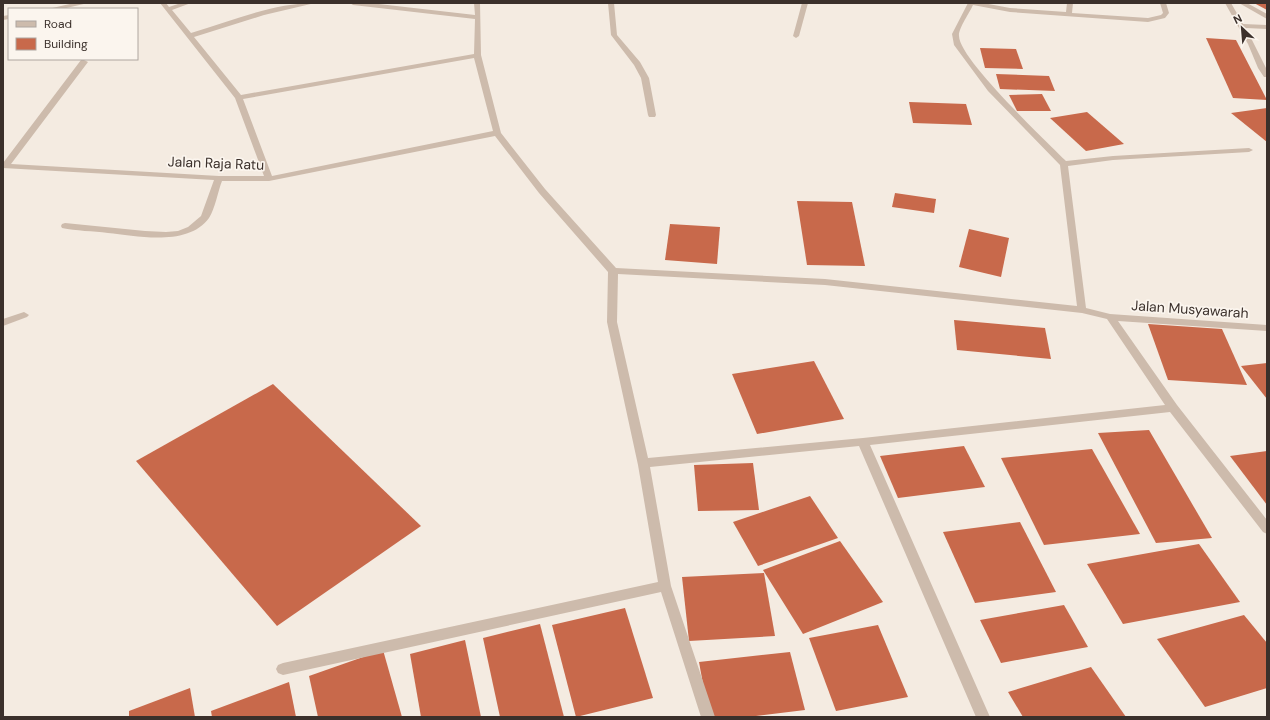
<svg xmlns="http://www.w3.org/2000/svg" width="1270" height="720" viewBox="0 0 1270 720" font-family="'DM Sans',sans-serif">
<style>
.building{fill:#c8694b}
.lines{fill:none;stroke-linecap:round;stroke-linejoin:round}
.minor{fill:#cdbbac;fill-rule:evenodd}
.labels{text-anchor:middle;stroke-width:3.5;stroke-linejoin:round;paint-order:stroke}
.street-label{font-size:14px;fill:#3b302b;stroke:#fbf5ee}
</style>
<rect width="100%" height="100%" fill="#f4ebe1"/>
<g class="building">
<polygon points="1254,3 1267,3 1267,10"/>
<polygon points="1206,38 1236,40 1267,100 1233,98"/>
<polygon points="980,48 1016,49 1023,69 985,68"/>
<polygon points="996,74 1049,76 1055,91 1000,89"/>
<polygon points="1042,94 1051,111 1017,111 1009,95"/>
<polygon points="909,102 966,104 972,125 913,123"/>
<polygon points="1267,108 1267,142 1231,113"/>
<polygon points="1087,112 1124,144 1086,151 1050,118"/>
<polygon points="895,193 936,199 934,213 892,207"/>
<polygon points="797,201 852,202 865,266 807,265"/>
<polygon points="670,224 720,227 717,264 665,260"/>
<polygon points="969,229 1009,238 1001,277 959,267"/>
<polygon points="954,320 1045,328 1051,359 957,350"/>
<polygon points="1148,324 1222,329 1247,385 1168,380"/>
<polygon points="814,361 844,419 757,434 732,374"/>
<polygon points="1267,363 1267,399 1241,366"/>
<polygon points="273,384 421,526 277,626 136,461"/>
<polygon points="1149,430 1212,538 1156,543 1098,433"/>
<polygon points="964,446 985,487 898,498 880,456"/>
<polygon points="1092,449 1140,534 1044,545 1001,458"/>
<polygon points="1267,451 1267,505 1230,456"/>
<polygon points="753,463 759,510 698,511 694,465"/>
<polygon points="810,496 838,538 758,566 733,522"/>
<polygon points="1020,522 1056,592 975,603 943,532"/>
<polygon points="840,541 883,602 803,634 763,570"/>
<polygon points="1199,544 1240,602 1123,624 1087,564"/>
<polygon points="764,573 775,636 689,641 682,577"/>
<polygon points="1064,605 1088,647 1001,663 980,620"/>
<polygon points="625,608 653,698 576,717 552,625"/>
<polygon points="1244,615 1267,643 1267,688 1205,707 1157,639"/>
<polygon points="540,624 564,717 500,717 483,638"/>
<polygon points="878,625 908,697 836,711 809,638"/>
<polygon points="465,640 481,717 421,717 410,654"/>
<polygon points="383,650 402,717 318,717 309,676"/>
<polygon points="790,652 805,710 748,717 709,717 699,662"/>
<polygon points="1091,667 1126,717 1023,717 1008,692"/>
<polygon points="289,682 296,717 212,717 211,711"/>
<polygon points="190,688 195,717 129,717 129,711"/>
</g>
<g class="lines">
<g class="minor">
<polygon points="74,3 88,3 62,9 48,9"/>
<path d="M 160,3 L 166,3 L 169,7 L 181,3 L 191,3 L 172,10 L 191,33 C 231,21 273,3 315,3 L 264,15 L 194,37 L 241,95 L 474,54 L 475,19 L 353,5 L 350,3 L 370,3 L 475,15 L 474,3 L 480,3 L 481,55 L 501,133 L 545,189 L 616,268 L 825,279 L 1077,306 L 1060,165 L 988,91 L 954,45 L 952,34 L 968,3 L 983,3 L 1010,8 L 1066,12 L 1067,3 L 1073,3 L 1072,13 L 1148,18 L 1161,15 L 1163,13 L 1160,3 L 1166,3 L 1169,13 L 1165,18 L 1148,22 L 1010,12 L 973,5 C 970,12 958,29 959,36 C 959,59 1046,141 1066,161 L 1113,156 L 1249,148 L 1253,150 L 1249,152 L 1113,160 L 1068,166 L 1086,308 L 1110,314 L 1267,325 L 1267,331 L 1118,321 L 1177,405 L 1267,520 L 1267,534 L 1263,532 L 1170,412 L 870,445 L 990,717 L 976,717 L 859,446 L 650,467 L 671,586 L 715,717 L 701,717 L 661,592 L 283,675 L 278,673 L 276,669 L 278,665 L 283,663 L 658,582 L 638,465 L 607,322 L 608,272 L 539,193 L 495,136 L 269,181 L 222,181 C 218,191 215,209 209,218 C 188,247 137,236 108,233 C 93,231 76,231 62,228 L 61,226 L 62,224 L 65,223 L 145,231 L 166,232 L 178,231 L 188,227 L 201,216 L 214,180 L 3,168 L 3,163 L 81,60 L 84,60 L 88,62 L 11,164 L 219,176 L 264,176 L 235,98 ZM 474,58 L 493,131 L 272,176 L 243,99 ZM 618,274 L 825,285 L 1082,313 L 1107,319 L 1165,405 L 863,438 L 648,458 L 617,322 Z"/>
<polygon points="608,3 614,3 617,35 640,62 649,78 656,115 655,117 649,117 648,115 641,78 634,65 611,35"/>
<polygon points="802,3 808,3 799,36 796,38 793,36"/>
<polygon points="1225,3 1231,3 1243,24 1267,25 1267,29 1246,28 1267,70 1267,77 1264,77 1258,68 1248,44"/>
<polygon points="1239,3 1247,3 1267,14 1267,19"/>
<polygon points="9,15 9,19 3,20 3,16"/>
<polygon points="24,312 29,315 27,317 3,326 3,319"/>
</g>
</g>
<g class="labels">
<g class="street-label">
<text transform="translate(216 163) rotate(2)" y="5">Jalan Raja Ratu</text>
<text transform="translate(1190 309) rotate(4)" y="5">Jalan Musyawarah</text>
</g>
</g>
<rect width="1270" height="720" fill="none" stroke="#3b302b" stroke-width="8"/>
<rect x="8" y="8" width="130" height="52" fill="#fbf5ee" stroke="#aea6a0"/>
<rect x="16" y="21" width="20" height="6" fill="#cdbbac" stroke="#aea6a0"/>
<text x="44" y="28" font-size="12" fill="#3b302b">Road</text>
<rect x="16" y="38" width="20" height="12" fill="#c8694b" stroke="#aea6a0"/>
<text x="44" y="48" font-size="12" fill="#3b302b">Building</text>
<g transform="translate(1242 28) rotate(334)" stroke="#fbf5ee" stroke-width="3" paint-order="stroke">
<path d="M0-3L7 15L0 10L-7 15Z" fill="#3b302b"/>
<text y="-6" font-size="11" font-weight="bold" text-anchor="middle" fill="#3b302b">N</text>
</g>
</svg>
